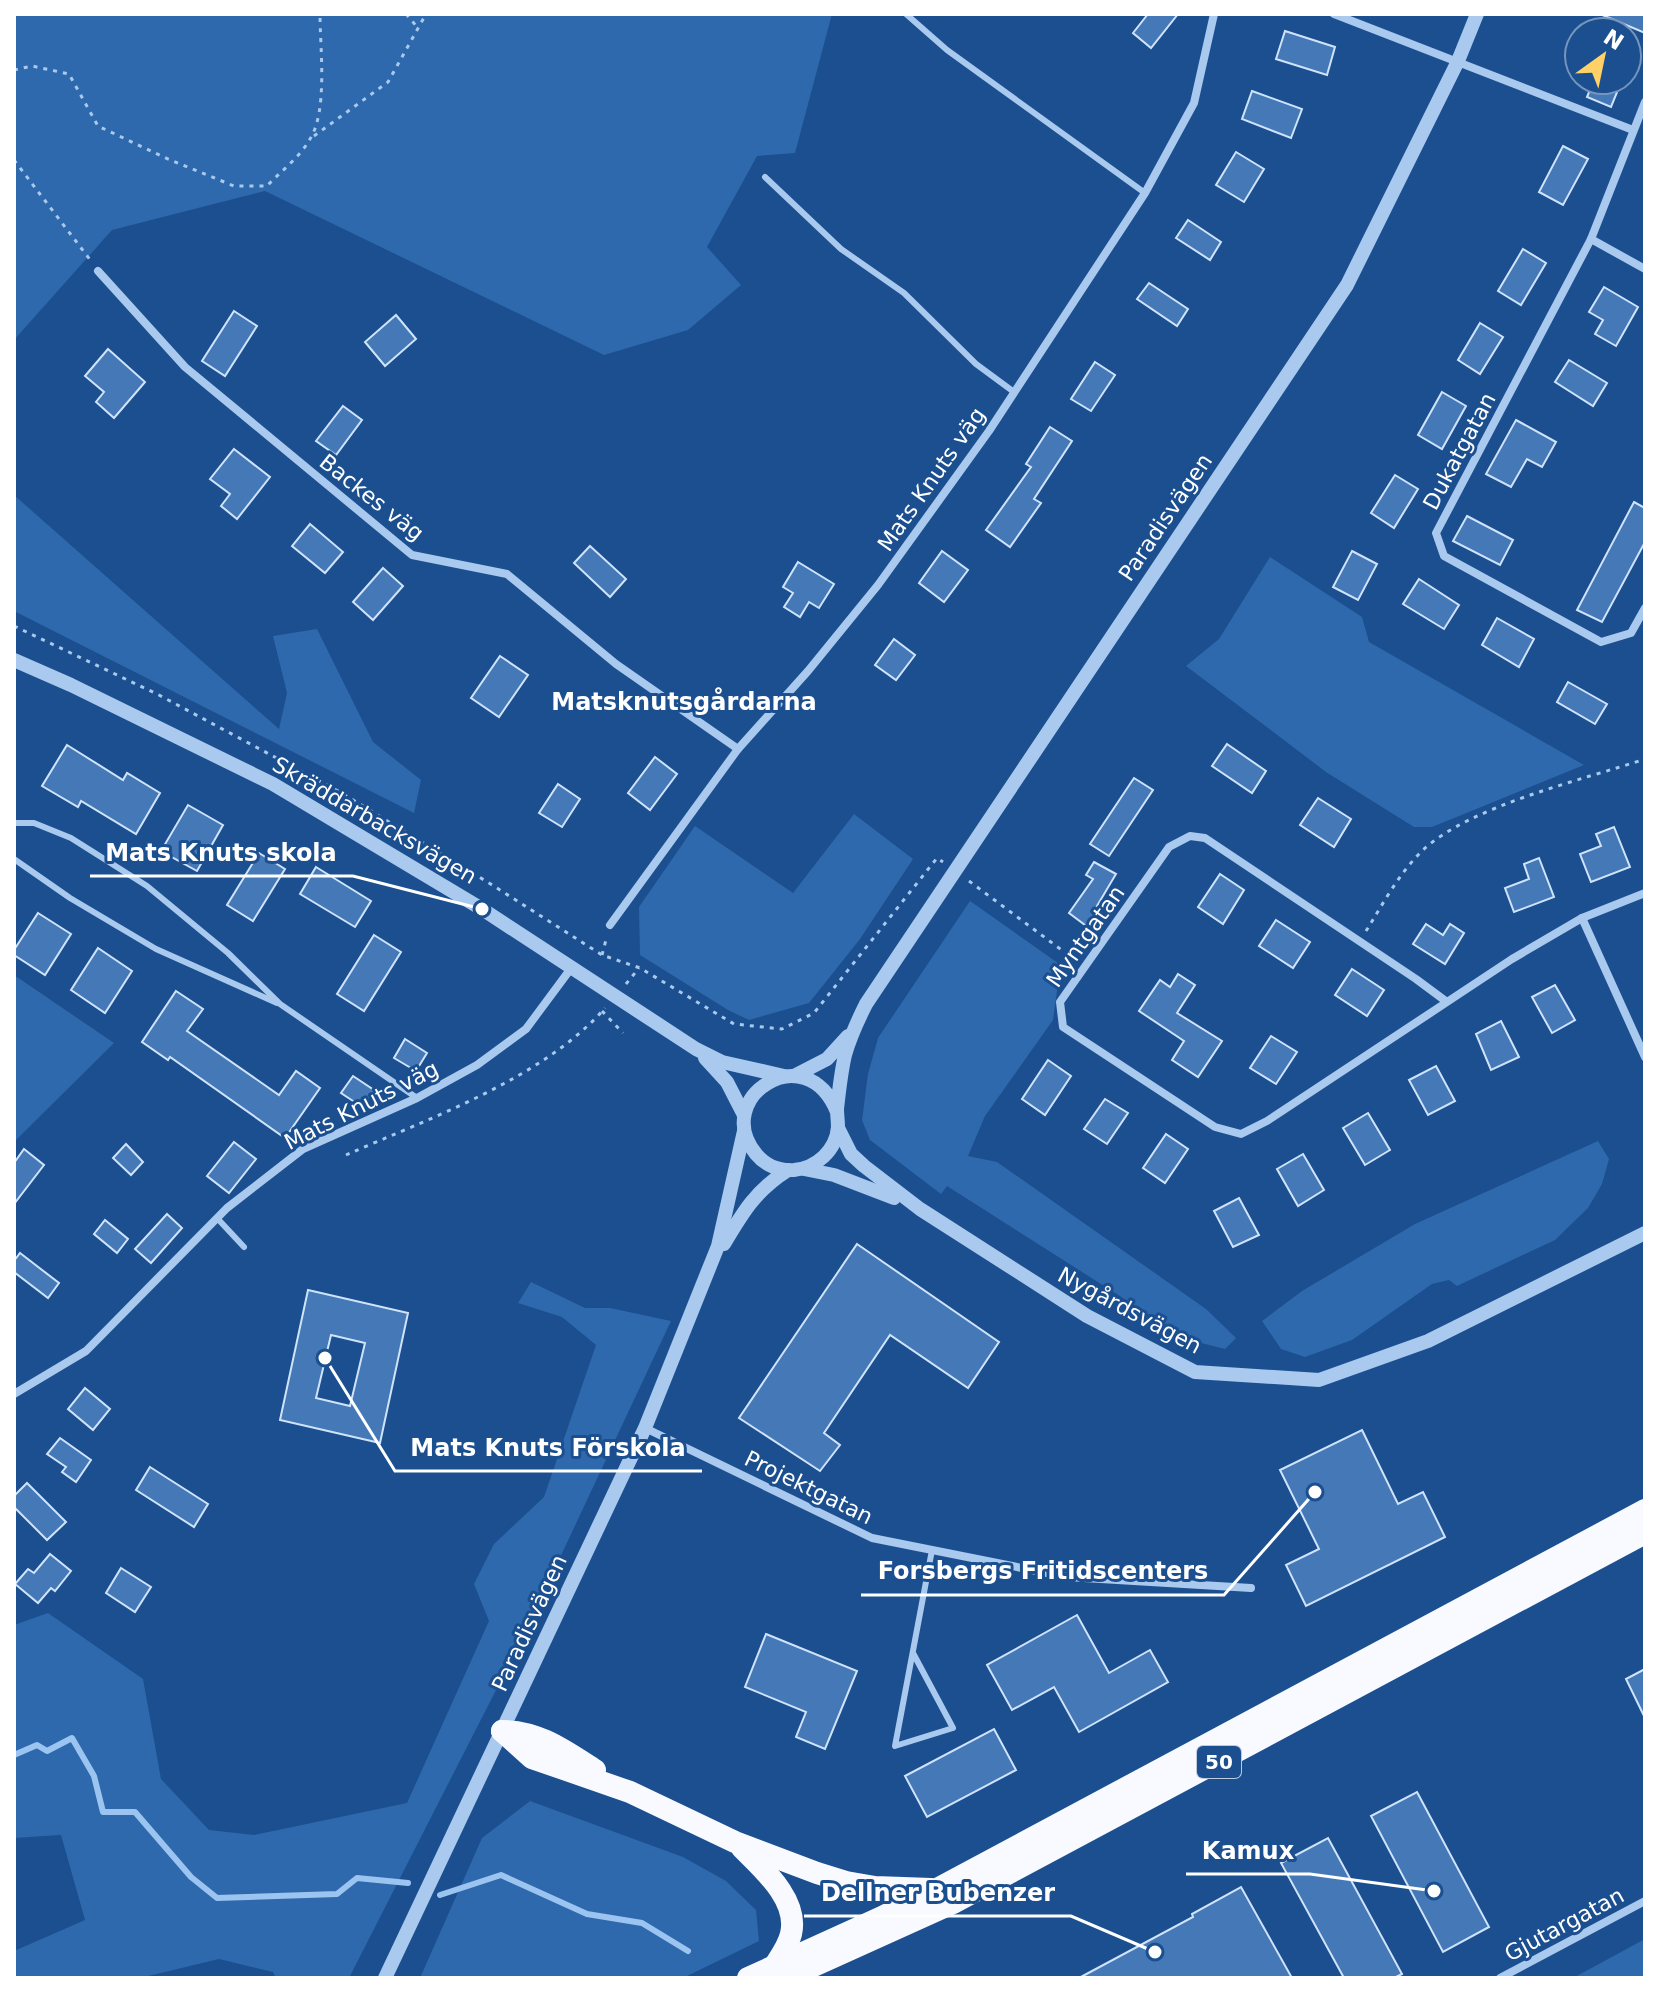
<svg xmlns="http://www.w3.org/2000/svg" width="1659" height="1992" viewBox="0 0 1659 1992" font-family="'DejaVu Sans',sans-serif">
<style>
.green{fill:#2e69ad}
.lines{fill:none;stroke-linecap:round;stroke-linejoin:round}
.stream{stroke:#9cc4f0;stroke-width:6}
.building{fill:#4478b7;stroke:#cfe3fa;stroke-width:2;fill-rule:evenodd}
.path{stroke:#a9c9ee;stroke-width:3;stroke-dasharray:4 6;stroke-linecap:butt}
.service{stroke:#a9c9ee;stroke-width:6}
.minor{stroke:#a9c9ee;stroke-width:8}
.tertiary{stroke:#a9c9ee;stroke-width:14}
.trunk{stroke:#f8faff;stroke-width:22}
.labels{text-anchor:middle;stroke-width:6;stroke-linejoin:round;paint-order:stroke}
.shield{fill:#1b4f8f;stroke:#bbcadd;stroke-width:2}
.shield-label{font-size:20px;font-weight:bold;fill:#fff}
.street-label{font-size:22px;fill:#fff;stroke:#1b4f8f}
.neighbourhood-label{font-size:24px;font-weight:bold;fill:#fff;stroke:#1b4f8f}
.leader{fill:none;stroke:#fff;stroke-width:3}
.callout-dot{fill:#fff;stroke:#1b4f8f;stroke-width:3}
.callout-label{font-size:24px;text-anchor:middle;font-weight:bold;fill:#fff;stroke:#1b4f8f;stroke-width:6;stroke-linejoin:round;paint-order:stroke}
</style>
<rect width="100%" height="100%" fill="#1b4f8f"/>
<g class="green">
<polygon points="14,14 832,14 795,153 757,156 707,247 741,285 688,330 604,355 265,191 112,230 14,340"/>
<polygon points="14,495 279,729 287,693 273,636 317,629 373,742 421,780 414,813 14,611"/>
<polygon points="1270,557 1362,617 1369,642 1584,765 1432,827 1414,827 1326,772 1186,666 1219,639"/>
<polygon points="854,814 913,859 860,939 809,1003 749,1020 728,1010 640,955 639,907 695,826 793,893"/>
<polygon points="970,901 1065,968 1059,976 1053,1020 985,1116 968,1156 997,1162 1206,1309 1236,1338 1225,1349 1189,1340 947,1186 941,1194 870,1140 862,1120 868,1074 878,1038"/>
<polygon points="14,975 114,1043 14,1142"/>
<polygon points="1598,1141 1609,1159 1602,1184 1588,1208 1555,1240 1457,1286 1449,1280 1432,1284 1352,1340 1305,1357 1281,1349 1262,1321 1302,1291 1415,1224"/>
<polygon points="531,1282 585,1308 610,1308 671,1321 519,1645 349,1978 276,1978 273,1972 219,1959 140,1978 14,1978 14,1951 85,1920 61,1835 14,1838 14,1625 48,1613 143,1679 161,1779 209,1830 254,1835 407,1803 489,1621 474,1584 494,1544 544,1497 596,1345 562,1317 518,1303"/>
<polygon points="530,1801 683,1857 726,1881 756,1910 759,1941 683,1978 420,1978 482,1838"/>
<polygon points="1645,1939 1645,1978 1573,1978"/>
</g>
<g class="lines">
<g class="stream">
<polyline points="14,1755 37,1745 47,1751 72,1738 94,1776 103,1812 135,1812 191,1877 217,1898 337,1894 357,1878 408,1883"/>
<polyline points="440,1895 501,1875 587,1914 642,1923 688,1951"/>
</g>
</g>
<g class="building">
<polygon points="1148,14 1178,14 1151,48 1133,33"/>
<polygon points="1600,14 1645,14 1645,33"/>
<polygon points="1285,31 1335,47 1327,75 1276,59"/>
<polygon points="1594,80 1622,80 1611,107 1587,97"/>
<polygon points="1252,91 1302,109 1291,138 1242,119"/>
<polygon points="1563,146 1588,159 1563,205 1539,192"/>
<polygon points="1236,152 1264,169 1244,202 1216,185"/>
<polygon points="1188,220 1221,242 1210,260 1176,238"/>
<polygon points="1523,249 1546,263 1521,305 1498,291"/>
<polygon points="1149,283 1188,309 1177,326 1137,299"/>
<polygon points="1604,287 1638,307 1616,346 1595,334 1603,320 1589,312"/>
<polygon points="234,311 257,326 225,376 202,361"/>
<polygon points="396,315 416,339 385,366 365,342"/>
<polygon points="1480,323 1503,337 1480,374 1458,360"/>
<polygon points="108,349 145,382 114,418 96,402 104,392 85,376"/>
<polygon points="1569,360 1607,383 1593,406 1555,382"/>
<polygon points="1095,362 1115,375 1091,411 1071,399"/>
<polygon points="1442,392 1466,406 1442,449 1418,435"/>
<polygon points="343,406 362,420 336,455 316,441"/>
<polygon points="1516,420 1556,442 1542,467 1527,459 1511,487 1486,474"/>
<polygon points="1050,427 1072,441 1034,499 1041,503 1010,547 986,530 1031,467 1026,464"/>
<polygon points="234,449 270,477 237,519 221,506 230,494 210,479"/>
<polygon points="1395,475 1418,489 1394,528 1371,513"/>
<polygon points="1634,502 1645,508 1645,542 1602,622 1577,610"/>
<polygon points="1467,516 1513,540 1500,565 1453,541"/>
<polygon points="310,524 343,552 325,573 292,546"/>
<polygon points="590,546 626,579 610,597 574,563"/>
<polygon points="942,551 968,570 944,602 919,583"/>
<polygon points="1352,551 1377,564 1358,600 1333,587"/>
<polygon points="798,562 834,584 819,608 809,602 800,617 784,607 793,593 783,587"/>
<polygon points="383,568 403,586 373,620 353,602"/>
<polygon points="1419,579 1459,605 1444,629 1403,604"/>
<polygon points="1497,618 1534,639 1519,667 1482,645"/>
<polygon points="894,639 915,655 896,680 875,665"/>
<polygon points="500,656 528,675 499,717 471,698"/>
<polygon points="1568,682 1607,704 1595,724 1557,702"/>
<polygon points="1227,744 1266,771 1252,793 1212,766"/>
<polygon points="67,745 123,780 127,773 160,793 136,834 81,801 78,807 42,786"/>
<polygon points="655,757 677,774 650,810 628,793"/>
<polygon points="1134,778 1153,790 1109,856 1090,844"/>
<polygon points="558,784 580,799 562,827 539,813"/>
<polygon points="1318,798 1351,819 1334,847 1300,825"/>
<polygon points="188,805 223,825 197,871 161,851"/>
<polygon points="1614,827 1630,867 1591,882 1580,854 1601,846 1596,834"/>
<polygon points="259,853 285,869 253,921 227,905"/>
<polygon points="1539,858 1554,897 1514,912 1505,888 1529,879 1524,864"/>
<polygon points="1094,862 1116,874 1097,906 1102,910 1089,928 1069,913 1093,879 1086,875"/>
<polygon points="316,867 371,901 355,927 300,894"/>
<polygon points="1220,874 1244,890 1223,924 1198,907"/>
<polygon points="38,913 71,934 45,975 14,955 14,950"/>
<polygon points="1276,920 1310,942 1293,968 1259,946"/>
<polygon points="1426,924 1443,935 1450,924 1464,933 1445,964 1413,944"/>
<polygon points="374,935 401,952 364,1011 337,994"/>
<polygon points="98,948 132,971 105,1013 71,990"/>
<polygon points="1352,969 1384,990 1367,1016 1335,995"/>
<polygon points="1178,974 1195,985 1177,1013 1222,1041 1198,1077 1172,1060 1184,1041 1139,1011 1160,980 1170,987"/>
<polygon points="1555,985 1575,1020 1552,1033 1532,997"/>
<polygon points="176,991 203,1009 187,1031 279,1095 296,1071 320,1088 285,1138 170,1057 168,1060 142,1042"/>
<polygon points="1501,1021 1519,1057 1491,1070 1476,1034"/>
<polygon points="1271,1036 1297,1052 1276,1084 1250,1068"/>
<polygon points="405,1039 427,1053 416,1071 394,1058"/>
<polygon points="1048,1060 1071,1076 1045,1115 1022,1099"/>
<polygon points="1436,1066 1455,1101 1428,1115 1409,1080"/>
<polygon points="353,1076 374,1090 362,1107 341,1093"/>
<polygon points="1105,1099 1128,1113 1107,1144 1084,1129"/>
<polygon points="1368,1113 1390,1150 1365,1165 1343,1128"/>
<polygon points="1166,1134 1188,1149 1165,1183 1143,1168"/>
<polygon points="234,1142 256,1159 229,1193 207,1176"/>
<polygon points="126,1144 143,1162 131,1175 113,1158"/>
<polygon points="24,1149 44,1165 14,1204 14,1163"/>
<polygon points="1303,1154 1324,1190 1298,1206 1277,1169"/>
<polygon points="1239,1198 1259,1235 1233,1247 1214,1211"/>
<polygon points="167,1214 182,1228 151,1263 135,1249"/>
<polygon points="105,1220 128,1239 117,1253 94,1234"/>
<polygon points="857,1244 999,1342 968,1388 890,1335 824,1433 840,1445 820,1471 739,1418"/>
<polygon points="20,1253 59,1283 48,1298 14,1272 14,1261"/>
<path d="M 308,1290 L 408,1313 L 380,1443 L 280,1420 ZM 331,1335 L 365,1343 L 350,1406 L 316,1398 Z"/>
<polygon points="85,1388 110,1409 93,1430 68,1409"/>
<polygon points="1362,1430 1398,1504 1423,1492 1445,1537 1306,1606 1286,1565 1319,1549 1280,1470"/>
<polygon points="60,1438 91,1460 76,1482 62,1472 66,1467 47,1454"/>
<polygon points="150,1467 208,1504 194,1527 136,1490"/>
<polygon points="27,1483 66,1522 47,1540 14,1507 14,1496"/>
<polygon points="50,1554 71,1571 55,1591 51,1588 38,1603 15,1584 28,1569 34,1573"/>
<polygon points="121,1568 151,1587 135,1612 106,1593"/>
<polygon points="1077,1615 1109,1673 1150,1650 1168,1682 1079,1732 1054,1687 1012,1710 987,1665"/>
<polygon points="766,1634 857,1671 825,1749 796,1737 806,1712 745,1687"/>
<polygon points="1645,1669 1645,1718 1626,1679"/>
<polygon points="994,1729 1016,1770 927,1817 905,1776"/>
<polygon points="1417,1792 1489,1927 1443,1952 1371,1816"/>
<polygon points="1328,1838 1402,1974 1394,1978 1344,1978 1281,1863"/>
<polygon points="1241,1887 1292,1978 1079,1978 1193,1917 1192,1914"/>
</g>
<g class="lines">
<g class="path">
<polyline points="406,14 418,28"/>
<path d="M 14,70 L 32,66 L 69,74 L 98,126 L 168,159 L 234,186 L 267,186 C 281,171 300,157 310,139 C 328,110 320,49 320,14"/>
<polyline points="314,136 388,82 426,14"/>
<polyline points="14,160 91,261"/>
<polyline points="14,626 157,694 340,792 489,883 602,955 640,968 734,1024 782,1029 814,1013 937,858 943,862"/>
<polyline points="969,881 1075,960"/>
<path d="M 1366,931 C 1383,904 1399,873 1423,850 C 1470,806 1582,780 1645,759"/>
<polyline points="602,955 607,936"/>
<polyline points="626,984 639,968"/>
<polyline points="602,1011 623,1033"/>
<path d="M 346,1155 C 430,1118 544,1078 605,1008"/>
</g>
<g class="service">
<polyline points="906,14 947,50 1145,193"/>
<polyline points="765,177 841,249 904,293 976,364 1014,392"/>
<polyline points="14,823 34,823 71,838 147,886 228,953 280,1004 417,1098"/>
<polyline points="14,859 70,898 156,949 277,1003"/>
<polyline points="217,1218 244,1247"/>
<polyline points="913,1653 953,1728 895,1746 932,1550"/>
</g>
<g class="minor">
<polyline points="1334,14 1633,130"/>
<polyline points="1645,102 1591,239 1436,533 1444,556 1601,642 1631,633 1645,608"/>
<polyline points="1591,239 1645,269"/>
<polyline points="98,271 185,367 412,555 507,574 616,664 738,749"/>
<polyline points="1582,918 1645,1057"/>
<polyline points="610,925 738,749 808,671 878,585 989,431 1145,193 1194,103 1214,14"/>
<polyline points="1447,1002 1267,1121 1241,1134 1215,1127 1063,1027 1060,1002 1169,847 1190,836 1205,838 1416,979 1447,1002 1512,959 1582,918 1645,893"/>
<polyline points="14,1394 86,1351 227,1208 303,1149 417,1098 477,1065 526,1029 572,967"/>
<polyline points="645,1428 872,1538 1067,1577 1251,1588"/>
<polyline points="1500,1978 1645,1901"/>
</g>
<g class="tertiary">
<polyline points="14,660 71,685 273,784 482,909 696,1049 722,1062 784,1076"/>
<polyline points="705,1058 727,1082 744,1115"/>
<polyline points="794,1076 827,1059 848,1036"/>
<path d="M 837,1112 C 806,1035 710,1098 756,1154 C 765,1165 779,1171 794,1170 C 816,1168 836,1151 838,1127 C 838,1121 837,1115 837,1109 C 839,1091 841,1072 845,1055 C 850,1037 858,1020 866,1004 L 1347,285 L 1458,61 L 1477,14"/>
<polyline points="838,1128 851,1154 864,1166 920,1209 1087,1316 1195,1372 1319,1380 1428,1341 1645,1233"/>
<polyline points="804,1169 834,1175 894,1198"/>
<path d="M 724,1244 C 743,1212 756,1190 788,1170"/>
<polyline points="385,1978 645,1428 718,1246 744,1131"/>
</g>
<g class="trunk">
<polyline points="502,1731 532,1758 630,1792 735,1842 817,1873 846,1882 875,1887 931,1889"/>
<path d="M 502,1731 C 539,1731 565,1751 595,1770"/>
<path d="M 742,1848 C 763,1869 799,1900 791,1934 C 788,1947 780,1957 773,1968"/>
<polyline points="748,1978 882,1917 937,1889 1645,1510"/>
<polyline points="787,1978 953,1903 1645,1533"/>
</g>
</g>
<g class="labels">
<rect class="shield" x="1197" y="1746" width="44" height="32" rx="6"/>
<g class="shield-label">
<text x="1219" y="1769">50</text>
</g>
<g class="street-label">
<text transform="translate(1459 451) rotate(-62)" y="8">Dukatgatan</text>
<text transform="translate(931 479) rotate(-55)" y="8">Mats Knuts väg</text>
<text transform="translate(372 497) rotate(38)" y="8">Backes väg</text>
<text transform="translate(1165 517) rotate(-56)" y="8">Paradisvägen</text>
<text transform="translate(375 820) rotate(30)" y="8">Skräddarbacksvägen</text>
<text transform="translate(1085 936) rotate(-55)" y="8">Myntgatan</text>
<text transform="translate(361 1105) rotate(-27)" y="8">Mats Knuts väg</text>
<text transform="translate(1130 1310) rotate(28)" y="8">Nygårdsvägen</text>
<text transform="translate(809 1487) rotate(26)" y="8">Projektgatan</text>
<text transform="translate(529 1623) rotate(-65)" y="8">Paradisvägen</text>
<text transform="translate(1564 1924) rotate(-28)" y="8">Gjutargatan</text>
</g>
<g class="neighbourhood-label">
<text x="684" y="710">Matsknutsgårdarna</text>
</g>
</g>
<path class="leader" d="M482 909L353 876H90M325 1358L395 1471H702M1315 1492L1224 1595H861M1434 1891L1310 1874H1186M1155 1952L1071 1916H804"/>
<g class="callout-dot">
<circle cx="482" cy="909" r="8"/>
<circle cx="325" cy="1358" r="8"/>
<circle cx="1315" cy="1492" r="8"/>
<circle cx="1434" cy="1891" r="8"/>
<circle cx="1155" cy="1952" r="8"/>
</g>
<g class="callout-label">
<text x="221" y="861">Mats Knuts skola</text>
<text x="548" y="1456">Mats Knuts Förskola</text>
<text x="1043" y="1579">Forsbergs Fritidscenters</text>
<text x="1248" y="1859">Kamux</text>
<text x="938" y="1901">Dellner Bubenzer</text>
</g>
<rect width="1659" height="1992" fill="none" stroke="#ffffff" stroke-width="32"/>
<g transform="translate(1603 56) rotate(33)"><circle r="38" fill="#1b4f8f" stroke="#7695bc" stroke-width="2"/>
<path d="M0-6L14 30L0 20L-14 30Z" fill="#ffd166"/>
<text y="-12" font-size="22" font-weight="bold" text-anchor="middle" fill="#ffffff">N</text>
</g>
</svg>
